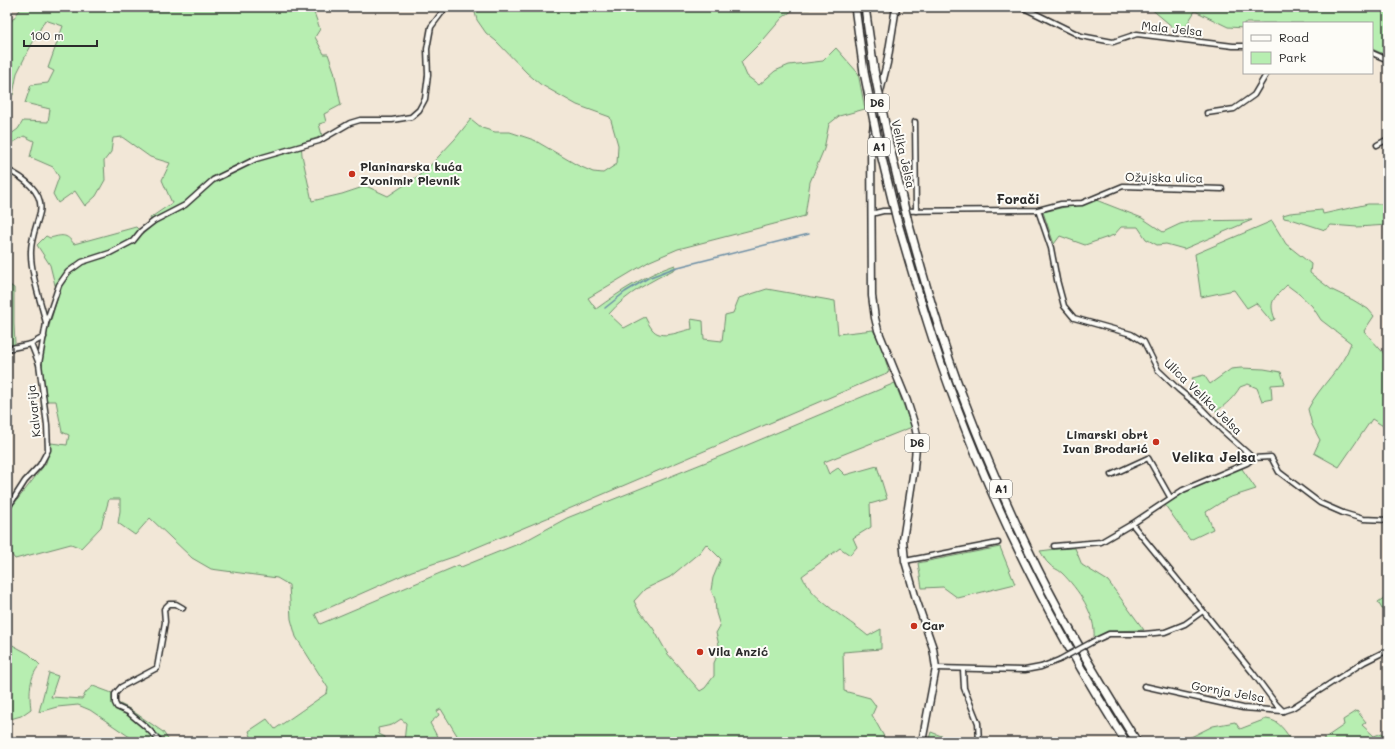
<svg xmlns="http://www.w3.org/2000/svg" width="1395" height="749" viewBox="0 0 1395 749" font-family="Mali,sans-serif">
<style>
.green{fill:#b7eeb1;stroke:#718c6e;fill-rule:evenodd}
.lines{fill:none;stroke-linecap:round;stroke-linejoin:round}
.stream{stroke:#6c8ea5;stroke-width:1.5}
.minor-casing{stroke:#2b2b2b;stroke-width:7}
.primary-casing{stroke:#2b2b2b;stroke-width:9}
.motorway-casing{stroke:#2b2b2b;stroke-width:10}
.minor{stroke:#fdfcf7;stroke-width:4}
.primary{stroke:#fdfcf7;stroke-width:6}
.motorway{stroke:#fdfcf7;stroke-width:7}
.minor-bridge-casing{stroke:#2b2b2b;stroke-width:7;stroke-linecap:butt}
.motorway-bridge-casing{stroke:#2b2b2b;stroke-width:10;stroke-linecap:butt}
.minor-bridge{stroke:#fdfcf7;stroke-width:4}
.motorway-bridge{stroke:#fdfcf7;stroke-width:7}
.poi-dot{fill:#c8321e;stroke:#fdfcf7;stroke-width:1.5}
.labels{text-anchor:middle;stroke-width:4;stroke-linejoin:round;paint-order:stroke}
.shield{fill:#fdfcf7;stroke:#6a6a68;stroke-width:1}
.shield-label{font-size:11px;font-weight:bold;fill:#2b2b2b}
.street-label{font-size:12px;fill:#2b2b2b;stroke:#fdfcf7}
.poi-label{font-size:12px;font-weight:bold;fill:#2b2b2b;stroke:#fdfcf7;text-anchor:start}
.neighbourhood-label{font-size:13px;font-weight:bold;fill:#2b2b2b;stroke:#fdfcf7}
.quarter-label{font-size:14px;font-weight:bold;fill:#2b2b2b;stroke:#fdfcf7}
</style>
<rect width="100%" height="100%" fill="#f2e7d7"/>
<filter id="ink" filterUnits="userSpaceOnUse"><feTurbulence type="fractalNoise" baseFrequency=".025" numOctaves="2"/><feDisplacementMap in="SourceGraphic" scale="8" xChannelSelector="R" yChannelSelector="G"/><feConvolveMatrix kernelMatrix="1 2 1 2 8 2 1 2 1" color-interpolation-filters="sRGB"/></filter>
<g filter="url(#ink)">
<g class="green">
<path d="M 22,7 L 312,7 L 320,29 L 315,37 L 324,54 L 328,54 L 334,71 L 341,105 L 324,114 L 326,122 L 319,124 L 322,135 L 317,138 L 301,143 L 302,155 L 312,201 L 342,194 L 366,186 L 388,196 L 424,172 L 455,139 L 471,119 L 482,128 L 495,132 L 510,132 L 534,140 L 577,165 L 593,172 L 603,173 L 617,164 L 618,145 L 610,117 L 577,105 L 540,84 L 527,73 L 496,41 L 486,33 L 477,20 L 474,9 L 475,7 L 811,7 L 810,9 L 793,10 L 782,18 L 764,39 L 741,62 L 747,76 L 759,85 L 775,71 L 789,65 L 823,61 L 836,48 L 858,73 L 865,109 L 839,116 L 829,124 L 824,149 L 810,182 L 805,216 L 678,249 L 650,261 L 588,298 L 596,309 C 621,291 645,275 675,265 L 675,269 C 651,281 627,293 609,314 L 624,328 L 645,317 C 647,321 649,325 652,329 C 661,341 680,331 692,329 L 691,319 L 703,321 L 704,339 L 722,341 L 725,315 L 733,313 L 739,298 L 767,289 L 835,301 L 838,334 L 873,330 L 881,345 L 889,372 L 564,511 L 456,556 L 412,571 L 315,614 L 320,624 L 459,565 L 461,567 L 523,542 L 567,518 L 726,454 L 895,383 L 912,427 L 824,462 L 829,474 L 838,468 L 845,475 L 877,466 L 887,499 L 870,504 L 871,527 L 853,538 L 857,547 L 850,555 L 840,548 L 802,576 C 813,601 847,618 868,636 L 881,629 L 881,649 L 843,652 L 844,691 L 870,698 L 876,706 L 872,715 L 887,742 L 461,742 L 441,709 L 437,711 L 439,715 L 430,723 L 440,742 L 404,742 L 406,723 L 401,719 L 392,725 L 378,728 L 379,734 L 385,737 L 385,742 L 298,742 L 296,738 L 289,742 L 250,742 L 252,739 L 249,731 L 267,719 L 275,729 L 327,693 L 328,688 L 296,637 L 291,619 L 289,585 L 277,578 L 211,569 L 192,558 L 150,518 L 135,535 L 118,523 L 120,511 L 120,499 L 109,499 L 101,527 L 81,548 L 71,544 L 15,559 L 7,549 L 7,496 L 14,504 L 46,463 L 51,443 L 67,445 L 69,435 L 62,432 L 56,401 L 47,401 L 41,363 L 47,333 L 59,293 L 55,285 L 50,265 L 37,245 L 46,236 L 50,238 C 62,235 66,233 74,244 L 136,227 L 143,234 L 153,225 L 150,218 L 172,203 L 162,180 L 170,163 L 150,157 L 122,137 L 113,138 L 111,152 L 104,161 L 105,180 L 96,196 L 85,206 L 75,191 L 58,203 L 53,194 L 59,177 L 53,167 L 30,157 L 34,141 L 24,136 L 7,146 L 7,137 L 18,129 L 23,121 L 48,122 L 50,109 L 25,103 L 31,85 L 48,83 L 54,71 L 48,68 L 63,26 L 45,20 L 26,55 L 17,73 L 13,95 L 7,97 L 7,27 ZM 706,544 L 721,559 L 713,578 L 711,590 L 715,599 L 716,613 L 720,626 L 716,633 L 720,649 L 714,663 L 714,676 L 705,688 L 700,691 L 667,653 L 653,628 L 638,609 L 634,601 L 645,589 L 670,577 L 700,552 Z"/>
<polygon points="1149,7 1388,7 1388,56 1372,49 1372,23 1244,23 1244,28 1228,27 1195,11 1181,34"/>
<polygon points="1096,200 1142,218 1163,232 1180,224 1192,221 1252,220 1184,249 1166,244 1157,245 1146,239 1138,227 1121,227 1114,235 1085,245 1060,236 1054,244 1043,212"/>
<polygon points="1388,201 1388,225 1357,227 1331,225 1325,230 1294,220 1284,218 1283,215 1290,213 1322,210 1323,214 1368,204 1382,204"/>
<path d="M 1272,221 L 1286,244 L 1311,264 L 1310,273 L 1332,290 L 1353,300 L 1368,309 L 1374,316 L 1364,331 L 1388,358 L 1388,429 L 1372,419 L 1339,467 L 1314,453 L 1320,440 L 1312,425 L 1308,409 C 1320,385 1343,368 1351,343 L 1321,320 L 1312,306 L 1299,294 L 1287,285 C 1274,298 1268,301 1275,319 L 1271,321 L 1256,303 L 1247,308 L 1234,290 L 1201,297 L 1195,254 Z"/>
<polygon points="7,283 14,288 14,324 15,344 7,346"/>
<path d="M 1241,368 L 1264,369 L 1281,372 L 1285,384 L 1271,385 L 1272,399 L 1262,401 L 1257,388 L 1248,384 L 1240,387 C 1234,397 1226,405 1216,411 C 1202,404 1198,391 1192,378 L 1204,375 L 1210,384 L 1231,369 Z"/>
<polygon points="1240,466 1256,489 1228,498 1206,512 1213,529 1190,540 1165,505 1187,491"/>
<polygon points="1000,547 1015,584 958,598 943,587 922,588 918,563"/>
<path d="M 1075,548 L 1082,565 L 1108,581 L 1144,630 L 1108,631 L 1094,638 C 1096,614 1078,589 1062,573 C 1058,569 1052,568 1049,564 C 1045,561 1043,555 1040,551 L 1056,549 Z"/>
<polygon points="1388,595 1388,609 1382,609 1378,602"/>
<path d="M 7,642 L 29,654 L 40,665 C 29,676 29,694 31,709 L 21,716 L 7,720 Z"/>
<polygon points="49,673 58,676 51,697 82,699 86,692 93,686 112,693 112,700 128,708 153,725 163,732 170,742 137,742 90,710 78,705 57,707 39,712"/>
<polygon points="1357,711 1366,722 1362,725 1374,736 1382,733 1386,737 1386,742 1319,742 1344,725 1343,720"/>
<path d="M 1266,719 C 1280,720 1285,732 1293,742 L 1181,742 L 1213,726 L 1235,722 L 1240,729 Z"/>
<polygon points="931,732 952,740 951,742 928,742"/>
</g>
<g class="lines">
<polyline class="stream" points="605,308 625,292 648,278 674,268 809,234"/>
<defs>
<g id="minor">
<polyline points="1022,7 1081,36 1113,42 1137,34 1233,46 1244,46"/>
<polyline points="1372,53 1388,60"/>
<polyline points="1207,113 1234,109 1254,95 1267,73"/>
<polyline points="915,122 916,211"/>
<polyline points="1377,145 1388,139"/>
<path d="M 7,170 C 23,177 44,192 40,212 C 37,225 31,238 31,251 C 30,271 41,303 46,323"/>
<polyline points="1038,210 1051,248 1057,280 1064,306 1074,318 1131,334 1144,342 1158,370 1179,390 1200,407 1223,431 1253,458 1271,457 1279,472 1320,503 1343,513 1363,519 1388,520"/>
<polyline points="871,214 883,211 1038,210 1061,204 1082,203 1123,186 1222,189"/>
<polyline points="31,344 39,364"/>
<polyline points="7,349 31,344 44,337"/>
<polyline points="1111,475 1148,458 1170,497"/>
<polyline points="7,509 25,481 40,465 48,450 47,425 39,364 46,323 59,285 68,272 82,262 110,253 133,241 141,231 154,221 185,205 213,180 256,159 319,141 350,123 360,120 392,120 411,117 419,110 425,99 428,75 427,49 431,27 446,7"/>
<polyline points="1132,524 1203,611"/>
<polyline points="1054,546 1101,542 1132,524 1183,490 1247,463 1253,458"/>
<polyline points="905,561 998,543"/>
<polyline points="1094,641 1109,634 1144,634 1165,632 1185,624 1203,611 1253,673 1276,704 1283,711"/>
<polyline points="936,668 1025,670 1041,667 1059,660"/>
<polyline points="963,670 964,688 978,723 979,742"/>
<polyline points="1144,686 1243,708 1283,711 1292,708 1364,662 1388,650"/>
<polyline points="161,742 146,727 128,712 117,707 115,703 115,694 121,687 157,668 165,622 164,609 169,604 176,604 183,608"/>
</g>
<polyline id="primary" points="896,7 887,63 877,104 871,144 872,296 875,318 878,330 907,401 915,426 917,436 914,469 903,540 905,561 916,599 933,648 936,668 922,742"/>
<g id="motorway">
<polyline points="855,7 864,72"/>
<polyline points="865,7 874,70"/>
<path d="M 907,218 C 924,279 941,341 964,400 C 983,450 1004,499 1027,547 C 1059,615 1097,679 1137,742"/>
<path d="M 897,220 C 915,281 932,342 955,402 C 1000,521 1057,635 1126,742"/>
</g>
</defs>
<use href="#minor" class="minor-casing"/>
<use href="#primary" class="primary-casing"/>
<use href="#motorway" class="motorway-casing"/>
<use href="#minor" class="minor"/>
<use href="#primary" class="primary"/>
<use href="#motorway" class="motorway"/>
<defs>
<polyline id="minor-bridge" points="1059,660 1094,641"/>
<g id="motorway-bridge">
<polyline points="874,70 889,144 907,218"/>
<polyline points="864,72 879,146 897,220"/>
</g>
</defs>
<use href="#minor-bridge" class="minor-bridge-casing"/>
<use href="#motorway-bridge" class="motorway-bridge-casing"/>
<use href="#minor-bridge" class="minor-bridge"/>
<use href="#motorway-bridge" class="motorway-bridge"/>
</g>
</g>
<g class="poi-dot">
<circle cx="352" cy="174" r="4"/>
<circle cx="1156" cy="442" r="4"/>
<circle cx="914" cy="626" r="4"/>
<circle cx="700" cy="652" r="4"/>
</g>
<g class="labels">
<g class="shield">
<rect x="865" y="94" width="24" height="18" rx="3"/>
<rect x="868" y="138" width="22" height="18" rx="3"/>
<rect x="905" y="434" width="24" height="18" rx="3"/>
<rect x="990" y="480" width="22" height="18" rx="3"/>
</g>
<g class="shield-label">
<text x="877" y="107">D6</text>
<text x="879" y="151">A1</text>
<text x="917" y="447">D6</text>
<text x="1001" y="493">A1</text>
</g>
<g class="street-label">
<text transform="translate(1172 29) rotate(6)" y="4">Mala Jelsa</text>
<text transform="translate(903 154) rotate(77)" y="4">Velika Jelsa</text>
<text transform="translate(1164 178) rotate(1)" y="4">Ožujska ulica</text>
<text transform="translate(1203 397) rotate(44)" y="4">Ulica Velika Jelsa</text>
<text transform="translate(34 411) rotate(-96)" y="4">Kalvarija</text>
<text transform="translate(1228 692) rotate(10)" y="4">Gornja Jelsa</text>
</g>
<g class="poi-label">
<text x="360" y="171">Planinarska kuća<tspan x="360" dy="14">Zvonimir Plevnik</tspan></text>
<text x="1148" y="439" text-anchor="end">Limarski obrt<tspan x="1148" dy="14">Ivan Brodarić</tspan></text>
<text x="922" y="630">Car</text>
<text x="708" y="656">Vila Anzić</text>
</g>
<g class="neighbourhood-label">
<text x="1018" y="204">Forači</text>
</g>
<g class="quarter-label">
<text x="1214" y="462">Velika Jelsa</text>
</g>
</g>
<rect width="1395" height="749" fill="none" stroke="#fdfcf7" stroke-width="24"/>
<rect x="12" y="12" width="1371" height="725" fill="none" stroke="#2b2b2b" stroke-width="1.5" filter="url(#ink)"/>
<rect x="1243" y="22" width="130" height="52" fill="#fdfcf7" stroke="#a9a8a5"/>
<rect x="1251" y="35" width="20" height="6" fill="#fdfcf7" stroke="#a9a8a5"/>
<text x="1279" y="42" font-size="12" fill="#2b2b2b">Road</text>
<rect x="1251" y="52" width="20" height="12" fill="#b7eeb1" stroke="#a9a8a5"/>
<text x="1279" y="62" font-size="12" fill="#2b2b2b">Park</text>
<path d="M24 40v6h73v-6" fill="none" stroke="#2b2b2b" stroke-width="2"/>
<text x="30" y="40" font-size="12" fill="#2b2b2b" stroke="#fdfcf7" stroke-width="3" paint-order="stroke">100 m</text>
</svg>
